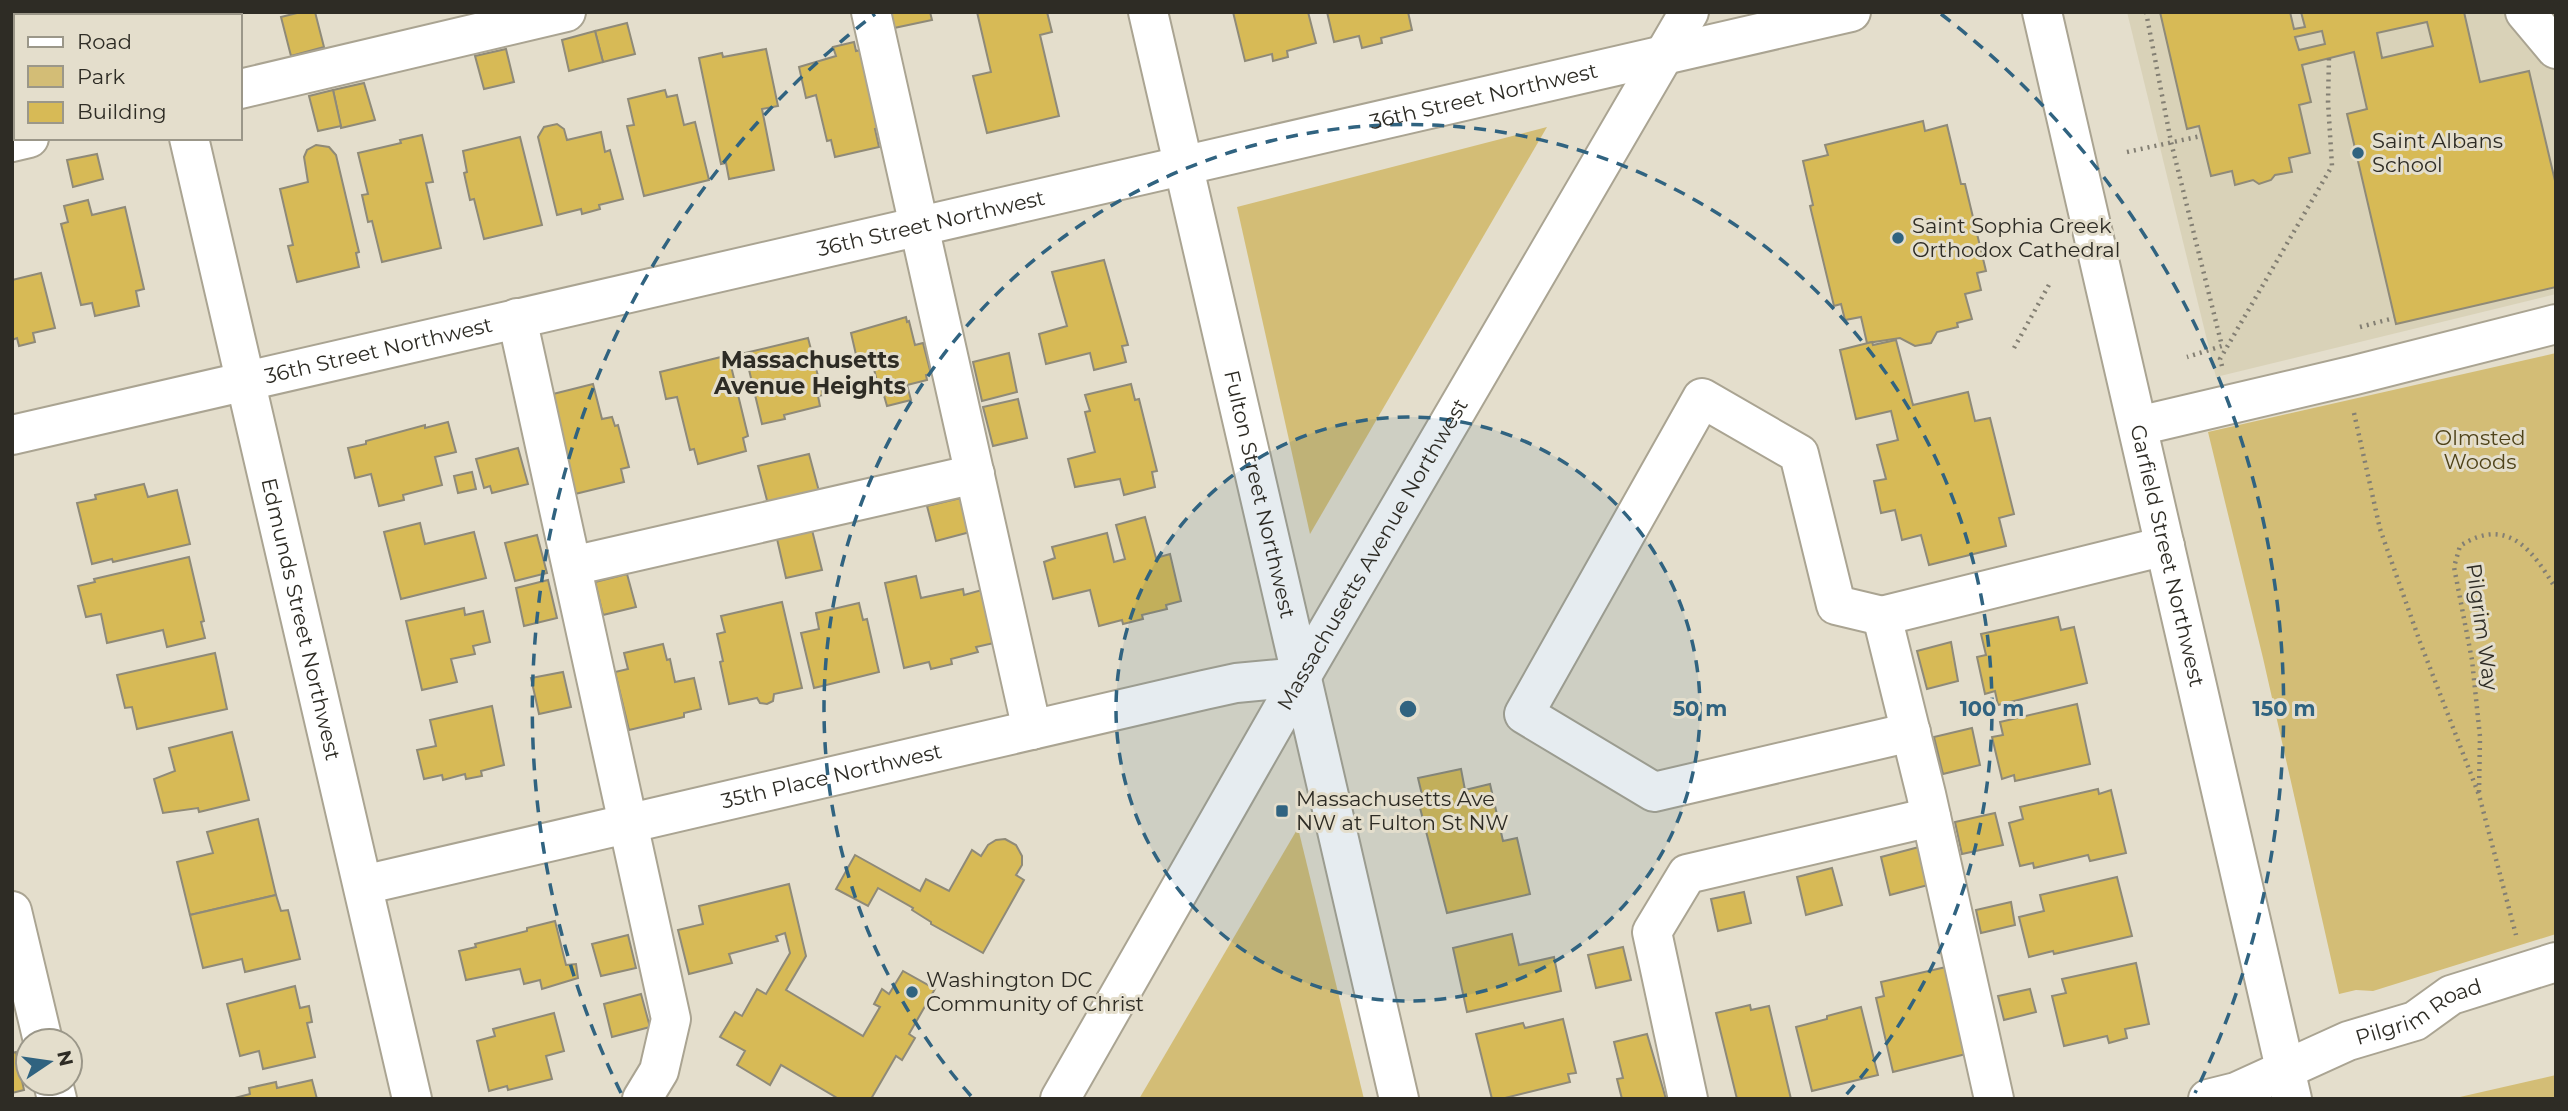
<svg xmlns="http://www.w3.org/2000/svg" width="2568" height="1111" viewBox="0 0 2568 1111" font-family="Montserrat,sans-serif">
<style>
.built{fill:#d9d2b8}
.green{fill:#d3bd76}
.building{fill:#d7ba56;stroke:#8f8a78;stroke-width:2;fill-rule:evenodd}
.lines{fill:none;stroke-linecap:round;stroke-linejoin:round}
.minor-casing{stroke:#aaa492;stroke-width:42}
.major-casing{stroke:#aaa492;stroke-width:42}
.path{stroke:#837f73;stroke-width:4.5;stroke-dasharray:2 5;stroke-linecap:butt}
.minor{stroke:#fff;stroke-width:38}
.major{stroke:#fff;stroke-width:38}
.ring{fill:none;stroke:#306380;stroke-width:3.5;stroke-dasharray:12 9}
.poi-dot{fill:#306380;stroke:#e4decc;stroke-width:2.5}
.labels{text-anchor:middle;stroke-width:6;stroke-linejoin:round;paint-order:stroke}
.street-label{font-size:21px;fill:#2e2c25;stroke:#e4decc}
.poi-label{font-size:21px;fill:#2e2c25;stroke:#e4decc;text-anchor:start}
.park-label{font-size:21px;fill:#4f4319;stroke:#e4decc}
.neighbourhood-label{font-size:23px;font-weight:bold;fill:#2e2c25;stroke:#e4decc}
.centre{fill:#306380;stroke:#e4decc;stroke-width:3.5}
.ring-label{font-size:21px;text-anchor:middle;font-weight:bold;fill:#306380;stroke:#e4decc;stroke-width:6;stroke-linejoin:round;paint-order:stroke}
</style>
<rect width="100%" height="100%" fill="#e4decc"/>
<polygon class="built" points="2127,12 2556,12 2556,294 2216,377"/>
<g class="green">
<polygon points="1547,127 1310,534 1237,207"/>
<polygon points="2556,353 2556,934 2373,991 2356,990 2339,994 2263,658 2208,432"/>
<polygon points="1298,828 1364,1099 1139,1099"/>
<polygon points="2556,1075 2556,1099 2451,1099"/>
</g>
<g class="building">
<polygon points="17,12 59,12 45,16 18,16"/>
<polygon points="301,12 315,12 324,47 291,56 281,17"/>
<polygon points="890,12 930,12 932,20 894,28"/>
<polygon points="977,12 1047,12 1052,32 1040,35 1059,116 987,133 973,76 991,72"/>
<polygon points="1233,12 1308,12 1316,43 1287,51 1288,57 1273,61 1272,54 1245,61"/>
<polygon points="1327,12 1408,12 1412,30 1381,38 1382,43 1362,48 1359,36 1334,42"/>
<path d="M 2160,12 L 2290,12 L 2294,29 L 2305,27 L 2301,12 L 2464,12 L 2480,82 L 2529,71 L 2556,185 L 2556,287 L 2396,324 L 2347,114 L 2367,109 L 2354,52 L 2302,65 L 2311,102 L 2299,105 L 2310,153 L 2289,158 L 2292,172 L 2275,175 L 2271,180 L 2259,184 L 2253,180 L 2235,185 L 2232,171 L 2211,176 L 2199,126 L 2187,129 ZM 2427,22 L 2433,46 L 2382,58 L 2377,33 ZM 2322,31 L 2325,44 L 2299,50 L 2295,37 Z"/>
<polygon points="627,23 635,54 603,62 595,31"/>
<polygon points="595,31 603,62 569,71 562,40"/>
<polygon points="854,42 856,51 861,50 879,128 875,129 879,147 835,157 831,140 827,141 816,95 806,98 799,67 836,56 833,47"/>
<polygon points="506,49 514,82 484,89 475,56"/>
<polygon points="766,49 778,106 762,109 774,170 729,179 726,163 721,164 699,58 722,53 723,57"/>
<polygon points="364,83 375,120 341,128 333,90"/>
<polygon points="333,90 341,126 318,131 309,96"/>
<polygon points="665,90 667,97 677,95 684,125 695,122 709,180 644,196 627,126 634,125 628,99"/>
<polygon points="1923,121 1925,131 1947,125 1961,184 1965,184 1986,271 1977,273 1981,290 1965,294 1972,319 1957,323 1958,327 1937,332 1931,343 1915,346 1900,338 1867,343 1861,317 1845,320 1841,304 1834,306 1810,206 1813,205 1803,161 1828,155 1825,145"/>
<polygon points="557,124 564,129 567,140 601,132 605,152 610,150 623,199 599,205 600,209 582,214 581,209 557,215 538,137 544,127"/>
<polygon points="422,135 433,182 426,183 441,248 382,262 372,221 368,222 362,195 368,194 358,153 401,143 400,140"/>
<polygon points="520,137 542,225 484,239 474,199 470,200 464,173 467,172 463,151"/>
<polygon points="316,145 329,147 336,155 359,252 356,253 359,267 297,282 288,246 293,245 280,189 308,182 304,157 307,150"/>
<polygon points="97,154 103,179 73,187 67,160"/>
<polygon points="88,200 92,215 125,207 144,289 136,291 139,306 95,316 92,303 81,305 61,224 68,222 64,206"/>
<polygon points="1104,260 1128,345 1122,346 1126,362 1094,370 1090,353 1046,364 1039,334 1067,326 1052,272"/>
<polygon points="41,273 55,328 33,333 35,342 19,346 17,338 12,340 12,280"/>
<polygon points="906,317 907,322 909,321 915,345 923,343 931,374 926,375 927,380 907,385 911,400 887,406 881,385 878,386 871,356 857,359 851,333"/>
<polygon points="808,338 823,395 818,396 820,406 784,415 785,419 762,424 745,353"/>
<polygon points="1896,340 1913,405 1968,392 1975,421 1990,418 2014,514 1999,518 2006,546 1929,565 1921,535 1902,540 1895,510 1881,513 1874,481 1886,479 1877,445 1898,440 1891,411 1856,419 1840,350 1872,342 1873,345"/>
<polygon points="1009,353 1017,392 982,401 973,362"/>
<polygon points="721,357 724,368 731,366 748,436 743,438 746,451 698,464 694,449 690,450 677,397 666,399 660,372"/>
<polygon points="593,384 602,419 612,417 615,426 618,425 629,467 621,469 624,482 571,495 549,395"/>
<polygon points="1131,384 1135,400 1139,399 1157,471 1152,472 1155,487 1124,495 1120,479 1075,487 1068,459 1095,452 1085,412 1090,411 1085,395"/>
<polygon points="1018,399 1027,438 993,446 983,407"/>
<polygon points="448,422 456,452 435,457 442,485 403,495 404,500 379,506 371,474 355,478 348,448 366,444 366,441 425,425 425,428"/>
<polygon points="518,448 528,484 492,493 490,486 484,488 476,459"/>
<polygon points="809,454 820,495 769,508 758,466"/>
<polygon points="472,472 476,489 458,493 454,476"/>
<polygon points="144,484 148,497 177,490 190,544 113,562 112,559 92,564 77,503 96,499 95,495"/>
<polygon points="965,497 974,531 936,541 927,506"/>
<polygon points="1145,517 1156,558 1170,554 1181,601 1166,605 1167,609 1142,615 1143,619 1123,624 1122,620 1099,626 1090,590 1053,599 1044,562 1055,558 1052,547 1107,533 1114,562 1125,559 1116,525"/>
<polygon points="420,523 425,544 474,532 486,578 401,599 384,532"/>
<polygon points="812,530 822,570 786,578 777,539"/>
<polygon points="537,535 547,573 515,581 505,543"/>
<polygon points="189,557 204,621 201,622 205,638 167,647 163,630 107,643 101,614 86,617 78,586 95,582 94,579"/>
<polygon points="627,574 636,607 603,615 595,582"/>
<polygon points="916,576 921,598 963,589 964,595 982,590 994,643 976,647 978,652 951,659 952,664 931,669 929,662 904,668 885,583"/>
<polygon points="548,580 557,618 524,626 516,588"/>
<polygon points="782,602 802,688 774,694 773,701 767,704 760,703 757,698 729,704 720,662 723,661 717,634 725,632 721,616"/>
<polygon points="859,603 863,620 867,619 879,672 814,688 801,633 819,629 816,613"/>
<polygon points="464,608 465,615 483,611 490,642 473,646 475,654 451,659 457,682 422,690 406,621"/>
<polygon points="2058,617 2061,630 2074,627 2087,683 1998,705 1995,691 1985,694 1977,657 1986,655 1981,634"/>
<polygon points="1951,642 1958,681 1927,689 1917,651"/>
<polygon points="663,644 667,660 670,659 675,682 694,678 701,709 684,713 684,717 629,730 615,672 628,669 624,653"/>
<polygon points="215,653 227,709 137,729 132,707 125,708 117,675"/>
<polygon points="563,672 571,707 539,714 531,678"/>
<polygon points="2077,704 2090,764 2015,781 2014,775 2002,779 1992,737 2003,735 2000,722"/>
<polygon points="492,706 504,765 481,771 482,776 466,779 465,774 443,780 442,775 424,779 417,750 436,746 430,720"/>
<polygon points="1972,728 1980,765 1943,774 1934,737"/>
<polygon points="232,732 249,800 199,812 198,808 163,813 154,779 175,771 169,748"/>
<polygon points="1461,769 1465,790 1490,784 1503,841 1517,838 1530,894 1447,913 1418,800 1423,799 1418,778"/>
<polygon points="2098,789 2099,794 2111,790 2126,853 2090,861 2088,855 2034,868 2033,863 2020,866 2009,823 2023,819 2020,807"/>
<polygon points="1995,813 2003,845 1962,854 1955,822"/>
<polygon points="258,819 276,895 190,915 177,862 213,853 207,832"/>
<polygon points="1005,839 1016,845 1022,856 1022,865 1016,875 1024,880 983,953 931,924 931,922 912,910 913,908 878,888 868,906 836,889 855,855 920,891 926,879 949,891 972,850 981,856 988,845 996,840"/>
<polygon points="1919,847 1928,885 1890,895 1881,857"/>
<polygon points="1832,868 1842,905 1806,915 1797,877"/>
<polygon points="2117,877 2132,936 2054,954 2053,951 2029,957 2019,917 2044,911 2040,895"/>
<polygon points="789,884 806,956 786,990 863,1036 880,1007 874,1004 882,989 889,994 903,971 935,989 909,1034 915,1038 902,1060 896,1056 871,1099 839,1099 781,1065 770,1085 737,1065 745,1051 720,1037 735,1012 742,1016 757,989 766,994 790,953 785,933 776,936 778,941 729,954 732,963 689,974 678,930 703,924 699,906"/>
<polygon points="1744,892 1751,923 1718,931 1711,899"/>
<polygon points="276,895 281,911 288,910 300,959 245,972 242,959 203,968 190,915"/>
<polygon points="2011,902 2015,925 1981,933 1976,910"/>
<polygon points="555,921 566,965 576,964 578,978 542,989 540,980 524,984 520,969 466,980 459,951 476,947 475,944 527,931 527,928"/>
<polygon points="1512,934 1519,965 1554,957 1561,991 1467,1012 1453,948"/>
<polygon points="628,935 636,968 601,976 592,944"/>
<polygon points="1623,947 1631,980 1596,988 1588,955"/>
<polygon points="2136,963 2149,1024 2125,1029 2127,1038 2109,1043 2107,1036 2064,1046 2052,996 2066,993 2062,979"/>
<polygon points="1946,967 1966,1054 1893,1072 1876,998 1884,996 1881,982"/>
<polygon points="295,986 300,1008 309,1006 312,1022 307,1023 315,1057 263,1069 259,1051 240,1056 227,1004"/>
<polygon points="2030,989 2036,1012 2004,1020 1998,996"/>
<polygon points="641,994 650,1027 612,1037 604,1004"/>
<polygon points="1750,1005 1751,1010 1769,1006 1791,1099 1737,1099 1716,1013"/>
<polygon points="1861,1007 1878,1075 1812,1091 1796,1027 1827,1019 1827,1016"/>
<polygon points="554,1013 564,1051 546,1056 552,1079 508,1090 507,1086 489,1091 477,1041 495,1036 493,1029"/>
<polygon points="1563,1019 1576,1073 1568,1074 1570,1082 1501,1099 1492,1099 1476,1034 1523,1023 1525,1028"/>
<polygon points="1647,1034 1666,1099 1622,1099 1617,1079 1623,1078 1614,1042"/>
<polygon points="16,1052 24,1090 12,1093 12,1053"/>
<polygon points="312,1080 317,1099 231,1099 250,1094 249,1088 276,1082 277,1088"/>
</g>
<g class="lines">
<defs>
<g id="minor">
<polyline points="160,12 161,16"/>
<polyline points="871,12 1032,730"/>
<path id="s1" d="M 1148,12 L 1399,1099"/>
<polyline points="2525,12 2556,49"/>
<polyline points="240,89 566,12"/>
<path id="s2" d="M 189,138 L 412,1099"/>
<polyline points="12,142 29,138"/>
<polyline points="517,318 671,1019 659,1071 642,1099"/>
<polyline points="2138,426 2355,375 2556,324"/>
<path id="s3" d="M 12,435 L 1851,12"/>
<polyline points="572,566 975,474"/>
<polyline points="1882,616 1836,605 1799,454 1702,398 1524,714 1654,792 1911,732"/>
<path id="s4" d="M 363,885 L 1204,690 L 1236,683 L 1301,677"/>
<polyline points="12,911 43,1041"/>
<polyline points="53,1083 57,1099"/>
<polyline points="1688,1099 1652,932 1687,874 1931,817"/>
<polyline points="1994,1099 1926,794 1882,616 2165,546"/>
<path id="s5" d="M 2208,1099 L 2236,1092 L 2348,1041 L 2415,1021 L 2451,995 L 2556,962"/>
</g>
<g id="major">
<path id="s6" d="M 2042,12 L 2292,1099"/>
<path id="s7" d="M 1060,1099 L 1301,677 L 1689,12"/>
</g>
</defs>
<use href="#minor" class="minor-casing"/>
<use href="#major" class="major-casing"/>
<g class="path">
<polyline points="2146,12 2171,142 2222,346 2187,357"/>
<polyline points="2127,152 2201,136"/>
<polyline points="2360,327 2394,318"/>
<polyline points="2014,348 2050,283"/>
<polyline points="2222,366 2220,359 2332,166 2328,102 2329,58"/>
<polyline points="2354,413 2380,529 2420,642 2479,795 2516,935"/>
<path d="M 2479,792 L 2480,737 L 2472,660 L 2454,567 L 2460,546 C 2508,515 2533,551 2556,589"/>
</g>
<use href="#minor" class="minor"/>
<use href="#major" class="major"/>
</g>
<circle cx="1408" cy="709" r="292" fill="#306380" fill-opacity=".12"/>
<g class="ring">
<circle cx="1408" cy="709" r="292"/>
<path d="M971 1096A584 584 0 1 1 1845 1096"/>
<path d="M621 1093A876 876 0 0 1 875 14M1941 14A876 876 0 0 1 2195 1093"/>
</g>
<g class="poi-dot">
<circle cx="2358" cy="153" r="7"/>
<circle cx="1898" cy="238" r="7"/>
<rect x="1275" y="804" width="14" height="14" rx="3.5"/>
<circle cx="912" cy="992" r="7"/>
</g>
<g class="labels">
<g class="street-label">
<text dy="7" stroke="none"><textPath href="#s3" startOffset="1510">36th Street Northwest</textPath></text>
<text dy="7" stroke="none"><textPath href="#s3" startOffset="943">36th Street Northwest</textPath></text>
<text dy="7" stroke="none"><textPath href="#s3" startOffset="376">36th Street Northwest</textPath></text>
<text dy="7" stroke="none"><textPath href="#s1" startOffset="495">Fulton Street Northwest</textPath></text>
<text dy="7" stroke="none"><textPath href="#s7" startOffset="628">Massachusetts Avenue Northwest</textPath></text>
<text dy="7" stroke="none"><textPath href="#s6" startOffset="558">Garfield Street Northwest</textPath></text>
<text dy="7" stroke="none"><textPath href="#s2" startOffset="494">Edmunds Street Northwest</textPath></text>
<text transform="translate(2482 627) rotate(82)" y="7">Pilgrim Way</text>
<text dy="7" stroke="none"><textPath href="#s4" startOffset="481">35th Place Northwest</textPath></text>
<text dy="7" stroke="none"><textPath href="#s5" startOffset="229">Pilgrim Road</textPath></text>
</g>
<g class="poi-label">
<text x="2372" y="148">Saint Albans<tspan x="2372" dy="24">School</tspan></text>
<text x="1912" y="233">Saint Sophia Greek<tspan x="1912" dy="24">Orthodox Cathedral</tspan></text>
<text x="1296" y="806">Massachusetts Ave<tspan x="1296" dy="24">NW at Fulton St NW</tspan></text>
<text x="926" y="987">Washington DC<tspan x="926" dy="24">Community of Christ</tspan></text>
</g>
<g class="park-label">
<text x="2480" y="445">Olmsted<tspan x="2480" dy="24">Woods</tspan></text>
</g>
<g class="neighbourhood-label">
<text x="810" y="368">Massachusetts<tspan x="810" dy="26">Avenue Heights</tspan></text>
</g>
</g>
<circle cx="1408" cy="709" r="10" class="centre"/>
<g class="ring-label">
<text x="1700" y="716">50 m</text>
<text x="1992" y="716">100 m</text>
<text x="2284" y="716">150 m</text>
</g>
<rect width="2568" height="1111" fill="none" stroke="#2e2c25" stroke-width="28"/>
<rect x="14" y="14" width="228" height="126" fill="#e4decc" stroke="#9b9789" stroke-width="2"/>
<rect x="28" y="37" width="35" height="10" fill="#ffffff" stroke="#9b9789" stroke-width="2"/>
<text x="77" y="49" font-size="21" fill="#2e2c25">Road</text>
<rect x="28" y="66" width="35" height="21" fill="#d3bd76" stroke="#9b9789" stroke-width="2"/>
<text x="77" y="84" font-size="21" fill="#2e2c25">Park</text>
<rect x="28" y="102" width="35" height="21" fill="#d7ba56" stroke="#9b9789" stroke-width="2"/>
<text x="77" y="119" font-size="21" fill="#2e2c25">Building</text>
<g transform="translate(49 1062) rotate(77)"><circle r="33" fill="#e4decc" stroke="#9b9789" stroke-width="2"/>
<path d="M0-5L12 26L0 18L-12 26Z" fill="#306380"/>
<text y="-10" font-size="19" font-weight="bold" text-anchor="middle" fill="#2e2c25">N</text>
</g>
</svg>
